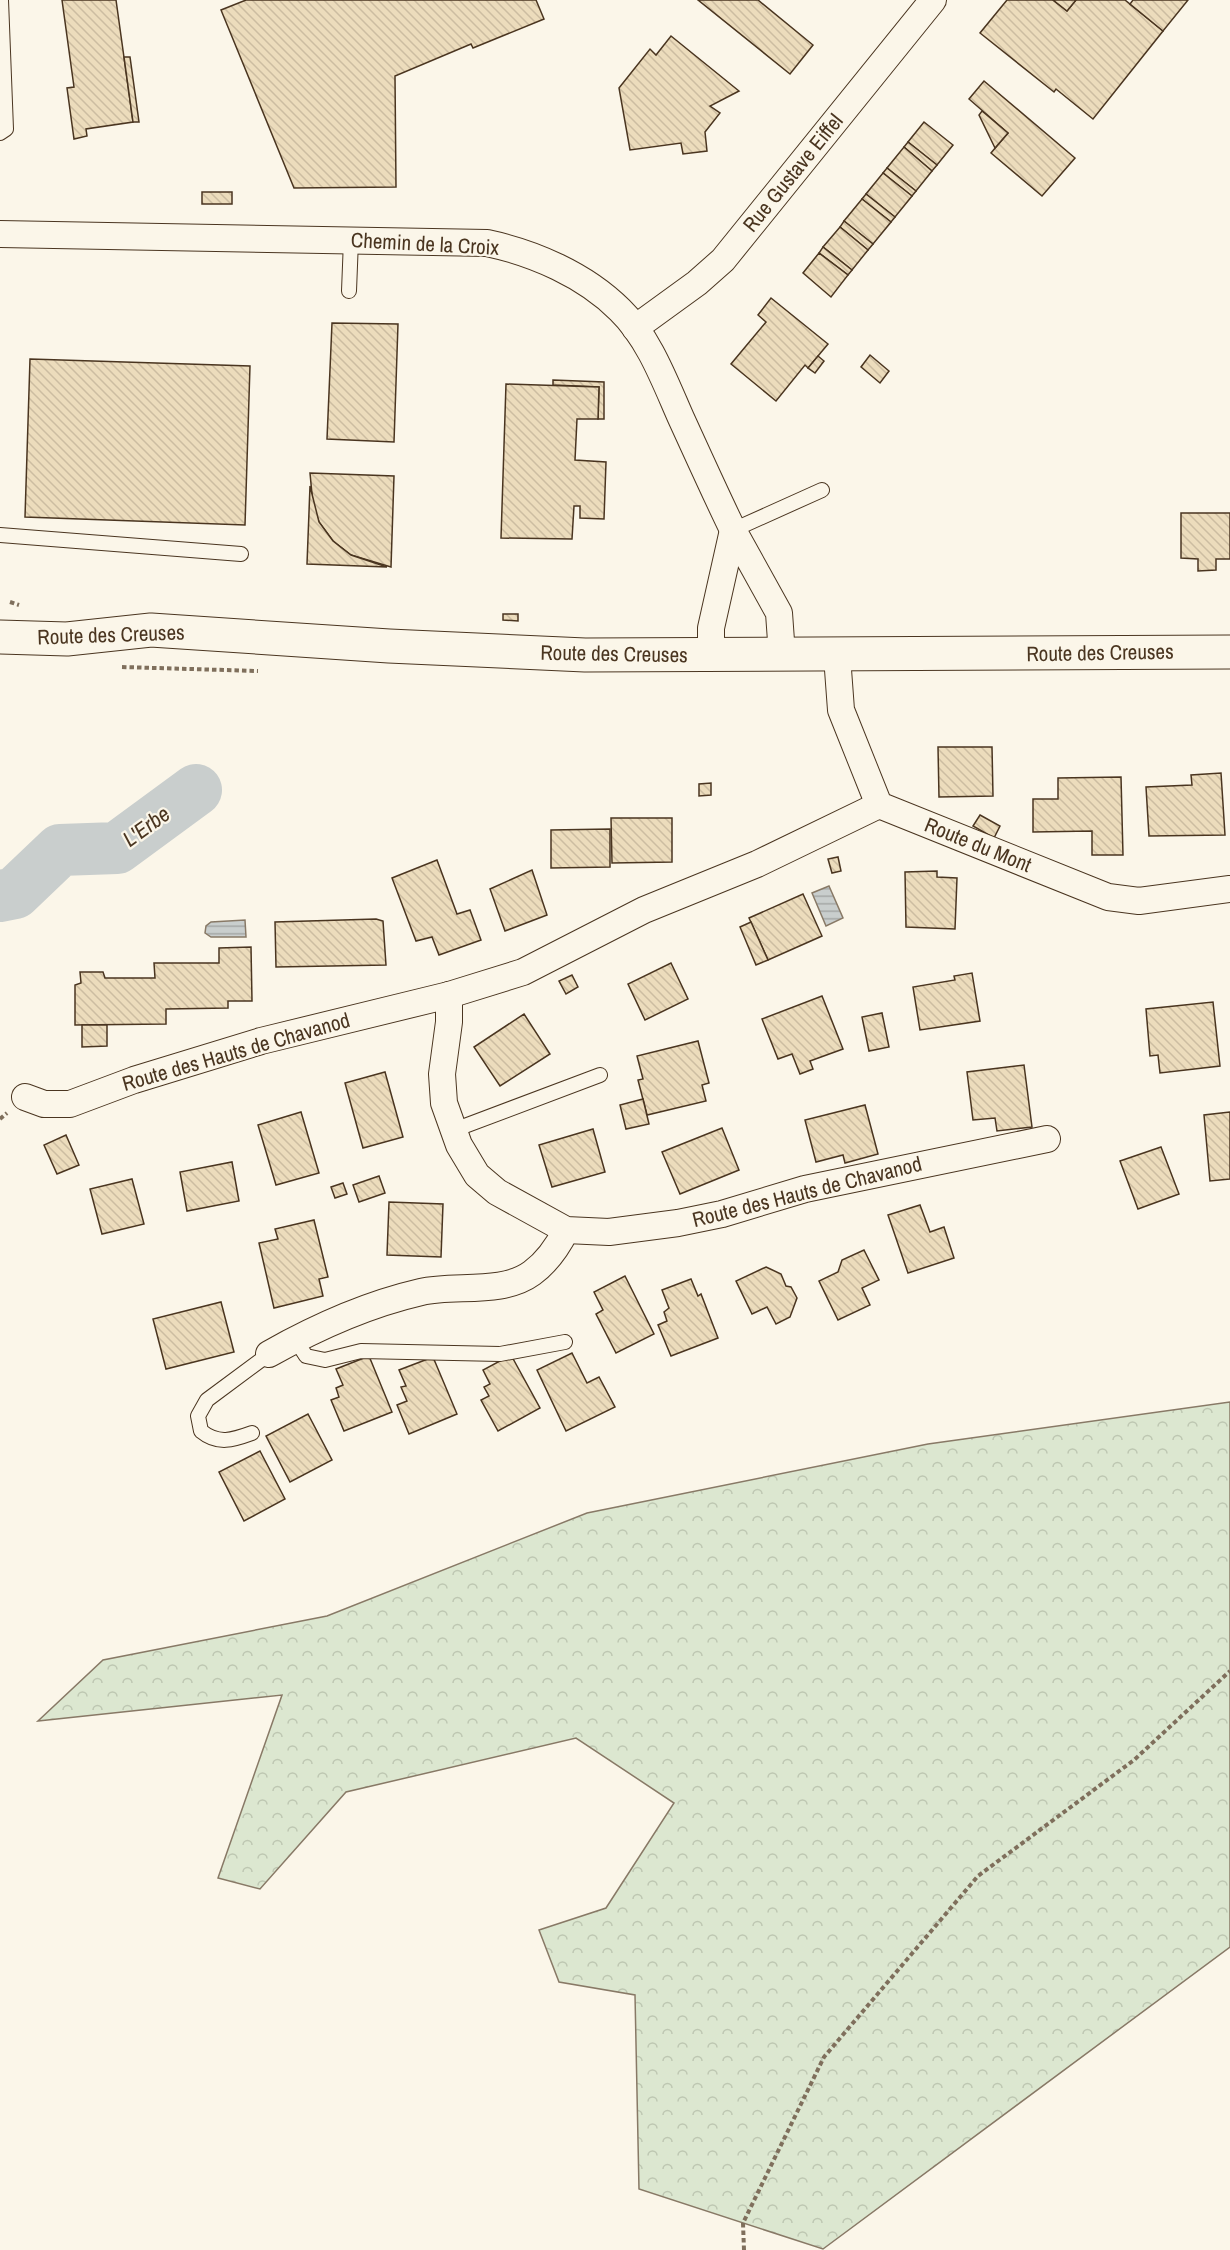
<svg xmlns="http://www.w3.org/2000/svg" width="1230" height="2250" viewBox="0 0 1230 2250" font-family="'Archivo Narrow',sans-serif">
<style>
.forest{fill:url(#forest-crowns);stroke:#887966;stroke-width:1.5}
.water{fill:url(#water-rules);stroke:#887966;stroke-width:1.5}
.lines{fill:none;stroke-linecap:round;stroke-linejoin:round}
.river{stroke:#c9cecd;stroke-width:52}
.building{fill:url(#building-back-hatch);stroke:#4a3520;stroke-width:1.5}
.service-casing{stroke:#4a3520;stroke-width:16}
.minor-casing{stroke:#4a3520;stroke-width:28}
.secondary-casing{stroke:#4a3520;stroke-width:35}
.path{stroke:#7f6f5c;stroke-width:4;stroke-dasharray:4.5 3;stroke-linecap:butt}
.service{stroke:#fbf6e9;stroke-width:14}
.minor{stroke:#fbf6e9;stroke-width:26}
.secondary{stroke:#fbf6e9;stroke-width:33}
.labels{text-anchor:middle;stroke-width:4.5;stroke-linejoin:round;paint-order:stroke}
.street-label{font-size:21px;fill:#4a3520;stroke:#fbf6e9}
.water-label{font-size:22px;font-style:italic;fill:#4a3520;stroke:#fbf6e9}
</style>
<defs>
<pattern id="forest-crowns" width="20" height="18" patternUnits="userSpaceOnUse" patternTransform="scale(1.5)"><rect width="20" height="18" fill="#dce7d0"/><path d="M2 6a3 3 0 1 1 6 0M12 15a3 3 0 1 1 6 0" fill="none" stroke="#bec7b2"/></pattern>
<pattern id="water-rules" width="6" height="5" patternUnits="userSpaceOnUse" patternTransform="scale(1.5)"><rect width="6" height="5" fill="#c9cecd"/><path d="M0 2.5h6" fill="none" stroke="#a5a8a6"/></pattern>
<pattern id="building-back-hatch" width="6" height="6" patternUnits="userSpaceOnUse" patternTransform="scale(1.5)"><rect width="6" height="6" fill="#ecdcbc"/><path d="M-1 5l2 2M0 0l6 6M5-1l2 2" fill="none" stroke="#ccbda1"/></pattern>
</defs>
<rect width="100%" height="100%" fill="#fbf6e9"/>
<polygon class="forest" points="1230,1402 1230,1947 823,2249 639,2189 635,1995 559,1982 539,1930 606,1908 674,1803 576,1738 346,1792 260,1889 218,1878 282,1695 38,1721 103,1660 327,1616 587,1513 928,1444"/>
<g class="water">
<polygon points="829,886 843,918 826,926 812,893"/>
<polygon points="245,920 246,937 211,937 205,933 206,926 211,922"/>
</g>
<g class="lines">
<polyline class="river" points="0,896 15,893 60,850 117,848 196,790"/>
</g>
<g class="building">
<polygon points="62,0 116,0 133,122 86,129 87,136 74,139 67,88 74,87"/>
<polygon points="246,0 536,0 544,19 473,48 471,44 395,76 396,187 294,188 221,10"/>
<polygon points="698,0 758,0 813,45 790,74"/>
<polygon points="1007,0 1053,0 1067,11 1076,0 1125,0 1163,31 1093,119 1056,89 1054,92 980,33"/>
<polygon points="1053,0 1076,0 1067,11"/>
<polygon points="1133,0 1188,0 1163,31 1130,4"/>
<polygon points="671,36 739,91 710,106 720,113 705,132 707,151 683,154 681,143 630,150 619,88 650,49 656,55"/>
<polygon points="124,57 130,57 139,122 133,122"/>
<polygon points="984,81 1075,158 1042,196 991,153 1008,133 969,99"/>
<polygon points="982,111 1008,133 995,148 979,115"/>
<polygon points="924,122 953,145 937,165 908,142"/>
<polygon points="908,142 937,165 932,171 904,147"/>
<polygon points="904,147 932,171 916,191 887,168"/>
<polygon points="887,168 916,191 912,196 883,173"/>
<polygon points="883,173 912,196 895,217 866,194"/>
<rect x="202" y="192" width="30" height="12"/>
<polygon points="866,194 895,217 891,222 862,199"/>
<polygon points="862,199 891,222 873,244 844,221"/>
<polygon points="844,221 873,244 868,250 840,227"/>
<polygon points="840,227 868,250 852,270 823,247"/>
<polygon points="823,247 852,270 848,275 819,253"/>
<polygon points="819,253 848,275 831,297 803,273"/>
<polygon points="771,298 828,344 808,368 805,365 776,401 731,364 766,322 758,315"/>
<polygon points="332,323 398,324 394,442 327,439"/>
<polygon points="870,355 889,371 880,383 861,367"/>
<polygon points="818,356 824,361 815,373 808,368"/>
<polygon points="30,359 250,366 245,525 25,517"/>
<polygon points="553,380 604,382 604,419 598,419 599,387 553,385"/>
<polygon points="506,384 599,387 598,419 577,419 575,460 606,462 604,519 580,518 580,506 574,506 572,539 501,538"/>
<polygon points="310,473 394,476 391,567 351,555 333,541 319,522 313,505"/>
<polygon points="310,486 319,522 333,541 351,555 387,567 307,564"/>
<polygon points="1181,513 1230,513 1230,559 1216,559 1216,570 1198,571 1198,559 1181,558"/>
<polygon points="503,614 518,614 518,621 503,620"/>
<polygon points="938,747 992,747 993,796 939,797"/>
<polygon points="1221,773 1225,835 1149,836 1146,787 1192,785 1191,775"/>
<polygon points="1121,777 1123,855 1092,855 1092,831 1033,832 1033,799 1058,799 1058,778"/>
<polygon points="711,783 711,795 699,796 699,784"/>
<polygon points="980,815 1000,826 994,838 973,826"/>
<polygon points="611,818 672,818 672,862 612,863"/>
<polygon points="610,829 610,867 551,868 551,830"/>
<polygon points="838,857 841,871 832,873 828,859"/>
<polygon points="437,860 457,914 470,910 481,940 439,955 432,937 416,941 392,878"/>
<polygon points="532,870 547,915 505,931 490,889"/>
<polygon points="937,871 937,877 957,878 955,929 906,927 905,872"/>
<polygon points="803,894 822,936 768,960 749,918"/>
<polygon points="376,919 383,921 386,965 276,967 275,922"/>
<polygon points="751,922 768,960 756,965 740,927"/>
<polygon points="251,947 252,1001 228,1001 228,1008 166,1009 166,1024 75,1025 75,985 81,983 80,972 103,972 105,978 155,978 154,963 219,963 219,948"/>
<polygon points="671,963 688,999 645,1020 628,984"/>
<polygon points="972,973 980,1021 920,1030 913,987 955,980 954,976"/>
<polygon points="572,975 578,987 566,994 559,981"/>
<polygon points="822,996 843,1049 810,1061 813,1069 800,1074 792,1054 778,1059 762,1019"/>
<polygon points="1213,1002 1220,1066 1160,1073 1158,1055 1150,1056 1146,1009"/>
<polygon points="882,1013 889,1047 869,1051 862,1017"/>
<polygon points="524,1014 550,1054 500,1086 474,1047"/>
<polygon points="82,1025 107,1025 107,1046 82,1047"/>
<polygon points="698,1041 709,1083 702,1085 706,1101 647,1115 638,1080 643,1079 637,1056"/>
<polygon points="1024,1065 1032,1127 997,1131 995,1118 973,1120 967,1072"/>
<polygon points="385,1072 403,1137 363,1148 345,1083"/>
<polygon points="643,1099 649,1124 626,1129 620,1105"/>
<polygon points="865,1105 878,1154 845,1163 843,1155 816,1162 805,1120"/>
<polygon points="301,1112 319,1173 276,1185 258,1125"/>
<polygon points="1230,1112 1230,1179 1210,1181 1204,1115"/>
<polygon points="722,1128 739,1170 680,1194 662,1152"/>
<polygon points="593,1129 605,1172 552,1187 539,1145"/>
<polygon points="66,1135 79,1165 57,1174 44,1145"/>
<polygon points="1161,1147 1179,1194 1138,1209 1120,1161"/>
<polygon points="232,1162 239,1201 187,1211 180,1172"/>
<polygon points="379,1176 385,1193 359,1202 353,1185"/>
<polygon points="132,1179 144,1224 102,1234 90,1189"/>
<polygon points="343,1183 347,1194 335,1198 331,1187"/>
<polygon points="389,1202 443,1204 441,1257 387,1255"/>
<polygon points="920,1205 930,1232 944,1227 954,1258 908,1273 888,1215"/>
<polygon points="314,1220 328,1277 319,1279 323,1296 274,1308 259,1243 278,1239 275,1229"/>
<polygon points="864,1250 879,1280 862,1288 870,1305 838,1320 819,1281 838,1272 842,1260"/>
<polygon points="766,1267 781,1274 786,1286 791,1287 797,1298 790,1317 776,1324 767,1307 752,1314 736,1281"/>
<polygon points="625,1276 654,1334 616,1353 596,1314 603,1310 594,1292"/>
<polygon points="691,1279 698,1296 701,1294 718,1338 671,1356 658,1325 667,1321 664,1312 669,1308 662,1290"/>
<polygon points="221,1302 234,1352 166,1369 153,1319"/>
<polygon points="572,1353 587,1383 599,1377 615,1407 566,1431 537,1370"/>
<polygon points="511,1355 540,1408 498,1431 481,1400 489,1396 484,1387 490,1384 483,1370"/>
<polygon points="369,1356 392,1412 344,1431 331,1400 339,1397 336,1388 343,1385 336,1369"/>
<polygon points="433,1357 457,1414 409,1434 397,1405 407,1401 401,1387 406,1386 399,1370"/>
<polygon points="308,1414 332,1460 290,1482 266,1436"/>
<polygon points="260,1451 285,1499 244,1521 219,1472"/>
</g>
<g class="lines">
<defs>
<g id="service">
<polyline points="0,133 6,129 1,0"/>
<polyline points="349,291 351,240"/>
<polyline points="733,530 822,490"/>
<polyline points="0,535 241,554"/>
<polyline points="454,1130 600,1075"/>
<polyline points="295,1339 306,1356 325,1360 361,1351 500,1354 565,1342"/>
<path d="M 252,1433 C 233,1440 218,1445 201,1431 L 198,1416 L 207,1400 L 269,1354"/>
</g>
<g id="minor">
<path d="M 0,234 L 487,243 C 534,253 585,275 620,310 C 649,338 665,382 681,418 C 698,455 715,493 733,530"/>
<polyline points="635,328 697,283 723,260 933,0"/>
<polyline points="711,654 711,628 733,530 779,613 782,655"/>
<polyline points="837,656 841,710 879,805 1108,897 1139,901 1230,889"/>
<polyline points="449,995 449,1022 442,1074 444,1103 459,1145 477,1175 497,1192 566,1230 609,1232 678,1223 722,1214 805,1189 1047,1139"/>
<polyline points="25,1097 44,1104 70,1104 134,1080 261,1041 449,995 523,972 644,910 757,864 879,805"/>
<path d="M 269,1354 C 315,1328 369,1304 421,1292 C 455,1284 502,1295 532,1273 C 547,1262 558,1246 566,1230"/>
</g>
<polyline id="secondary" points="0,637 67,639 151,630 389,646 585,655 1230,652"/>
</defs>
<use href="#service" class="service-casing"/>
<use href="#minor" class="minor-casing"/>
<use href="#secondary" class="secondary-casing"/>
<g class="path">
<polyline points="10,602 19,605"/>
<polyline points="122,667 258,671"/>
<polyline points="0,1119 7,1113"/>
<polyline points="744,2250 743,2223 824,2057 978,1876 1134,1760 1230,1671"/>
</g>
<use href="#service" class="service"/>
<use href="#minor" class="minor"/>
<use href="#secondary" class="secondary"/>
</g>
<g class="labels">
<g class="street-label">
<text transform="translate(793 173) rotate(-51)" y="7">Rue Gustave Eiffel</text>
<text transform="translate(425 244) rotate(3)" y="7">Chemin de la Croix</text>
<text transform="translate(111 635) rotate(-2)" y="7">Route des Creuses</text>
<text transform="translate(1100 653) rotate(-1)" y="7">Route des Creuses</text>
<text transform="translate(614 654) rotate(1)" y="7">Route des Creuses</text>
<text transform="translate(978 845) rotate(22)" y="7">Route du Mont</text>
<text transform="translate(236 1052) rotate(-16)" y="7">Route des Hauts de Chavanod</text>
<text transform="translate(807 1192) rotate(-14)" y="7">Route des Hauts de Chavanod</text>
</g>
<g class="water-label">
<text transform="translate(146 826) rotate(-36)" y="8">L'Erbe</text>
</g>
</g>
</svg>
